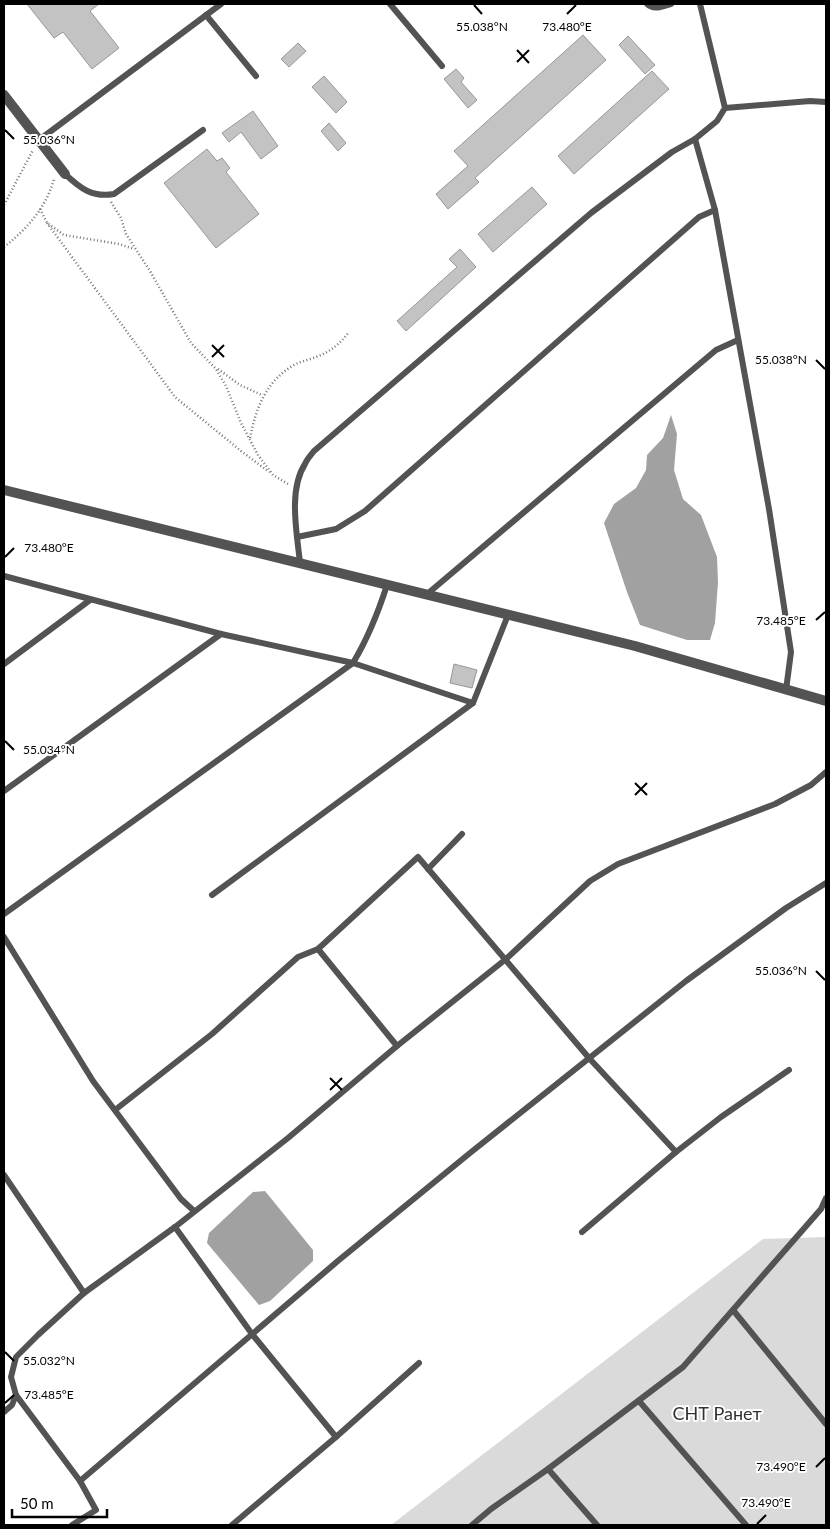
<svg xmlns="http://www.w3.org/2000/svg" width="830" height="1529" viewBox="0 0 830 1529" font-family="Lato,sans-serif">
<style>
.green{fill:#dadada}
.water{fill:#a1a1a1}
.building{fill:#c3c3c3;stroke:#979797}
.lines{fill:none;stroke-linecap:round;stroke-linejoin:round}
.path{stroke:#757575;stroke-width:2.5;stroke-dasharray:1 2.5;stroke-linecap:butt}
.service{stroke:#535353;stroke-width:6}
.minor{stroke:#535353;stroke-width:10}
.ticks{fill:none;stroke:#000;stroke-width:2}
.labels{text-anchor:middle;stroke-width:4;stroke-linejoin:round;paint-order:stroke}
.park-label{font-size:18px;fill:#313131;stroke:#fff}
.ticks-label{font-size:12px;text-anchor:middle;fill:#000;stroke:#fff;stroke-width:4;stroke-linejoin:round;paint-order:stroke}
</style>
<rect width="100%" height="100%" fill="#fff"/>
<polygon class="green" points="826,1237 826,1525 391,1525 763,1239"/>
<g class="water">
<polygon points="671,415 677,434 674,470 683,499 701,515 717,557 718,582 715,623 710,640 687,640 640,625 627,592 604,523 614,504 636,488 646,470 647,455 663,438"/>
<polygon points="265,1191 313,1250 313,1261 270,1301 259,1305 207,1243 209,1233 253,1192"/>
</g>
<g class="building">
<polygon points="27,4 99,4 90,11 119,48 92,69 63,32 54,38"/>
<polygon points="583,35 606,60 475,178 479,182 448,209 436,194 468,166 454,151"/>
<polygon points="628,36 655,65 645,74 619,45"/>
<polygon points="298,43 306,51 289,67 281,59"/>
<polygon points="456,69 464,78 461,82 477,100 468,108 444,79"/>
<polygon points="652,71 669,89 574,174 558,156"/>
<polygon points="324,76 347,102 336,113 312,87"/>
<polygon points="253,111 278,146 261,159 241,132 229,142 222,133"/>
<polygon points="329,123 346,143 338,151 321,131"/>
<polygon points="207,149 217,161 222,158 230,168 226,172 259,214 216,248 164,183"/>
<polygon points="532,187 547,204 493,252 478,234"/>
<polygon points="460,249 476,267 406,331 397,321 457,267 449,259"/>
<polygon points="454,664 477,670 472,688 450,683"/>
</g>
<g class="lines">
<g class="path">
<polyline points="111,202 121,218 126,234 150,271 191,343 216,369 226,386 241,423 258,455 273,475 288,484"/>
<polyline points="4,205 33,150"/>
<polyline points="40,209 47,223 64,235 119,244 134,249"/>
<polyline points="47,223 175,397 241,451 269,472"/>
<path d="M 4,247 C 27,229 46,208 54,179"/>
<polyline points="218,369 240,385 262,395"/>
<path d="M 250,438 C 256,408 266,381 294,365 C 301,361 309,360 316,357 C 330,352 340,344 349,332"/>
</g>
<g class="service">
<polyline points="390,4 442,66"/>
<path d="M 647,4 C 654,11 663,6 671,4"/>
<polyline points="206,15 256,76"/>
<polyline points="725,108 810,101 826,102"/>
<polyline points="695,139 715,210 769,509 791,652 786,690"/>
<polyline points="39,140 221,4"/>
<path d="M 65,174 C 80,188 92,198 114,194 L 203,130"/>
<polyline points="297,537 336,529 365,511 699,217 715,210"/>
<path d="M 300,563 C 297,534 288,490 305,464 C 307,459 311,455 314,451 L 591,213 L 672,152 L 695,139 L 717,121 L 725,108 L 700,4"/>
<polyline points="4,576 221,634 353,663 473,703"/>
<polyline points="426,595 716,350 738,340"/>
<polyline points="4,664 90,600"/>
<polyline points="4,791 221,634"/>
<polyline points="428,869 462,834"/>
<polyline points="212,895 473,703 508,615"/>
<path d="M 4,914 L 353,663 C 368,638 378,613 387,585"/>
<polyline points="4,937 93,1081 181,1199 194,1211"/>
<polyline points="318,949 397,1046"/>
<polyline points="115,1110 212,1034 298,957 318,949 418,857 589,1058 676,1152"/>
<polyline points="4,1175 84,1293"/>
<polyline points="175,1227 252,1334 336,1437"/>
<polyline points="582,1232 676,1152 721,1117 789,1070"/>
<polyline points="733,1310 826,1424"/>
<polyline points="16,1395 80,1481 96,1510 72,1525"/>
<polyline points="639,1401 746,1525"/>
<polyline points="4,1412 12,1405 16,1395 11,1377 16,1357 38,1335 84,1293 175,1227 288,1138 397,1046 506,959 590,881 618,864 775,804 811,785 826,772"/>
<polyline points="548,1469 597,1525"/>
<polyline points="80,1481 339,1260 470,1153 686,981 786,908 826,883"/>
<polyline points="232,1525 336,1437 419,1363"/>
<polyline points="472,1525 491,1509 548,1469 683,1367 821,1209 826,1198"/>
</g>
<g class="minor">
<polyline points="4,95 65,174"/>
<polyline points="4,490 635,646 826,701"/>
</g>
</g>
<path class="ticks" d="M 474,5 L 482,14M 567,14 L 576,5M 517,50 L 529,63M 517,62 L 529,50M 5,130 L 14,139M 212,345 L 224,357M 212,357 L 224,345M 816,360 L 825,369M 5,557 L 14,548M 816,620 L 825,612M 5,741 L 14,750M 635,783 L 647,795M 635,795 L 647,783M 816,971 L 825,980M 330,1078 L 342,1090M 330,1090 L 342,1078M 5,1352 L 14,1361M 5,1403 L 14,1395M 816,1467 L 825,1458M 757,1524 L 766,1515"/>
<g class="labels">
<g class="park-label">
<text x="717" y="1420">СНТ Ранет</text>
</g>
</g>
<g class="ticks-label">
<text x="567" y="31">73.480°E</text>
<text x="482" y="31">55.038°N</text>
<text x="49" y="144">55.036°N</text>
<text x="781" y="364">55.038°N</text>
<text x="49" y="552">73.480°E</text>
<text x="781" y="625">73.485°E</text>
<text x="49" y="754">55.034°N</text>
<text x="781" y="975">55.036°N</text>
<text x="49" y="1365">55.032°N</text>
<text x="49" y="1399">73.485°E</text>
<text x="781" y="1471">73.490°E</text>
<text x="766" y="1507">73.490°E</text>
</g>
<rect width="830" height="1529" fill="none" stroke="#000000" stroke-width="10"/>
<path d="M12 1509v8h95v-8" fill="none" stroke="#000000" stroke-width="2.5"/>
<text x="20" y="1509" font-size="15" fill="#000000" stroke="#ffffff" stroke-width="4" paint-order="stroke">50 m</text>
</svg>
